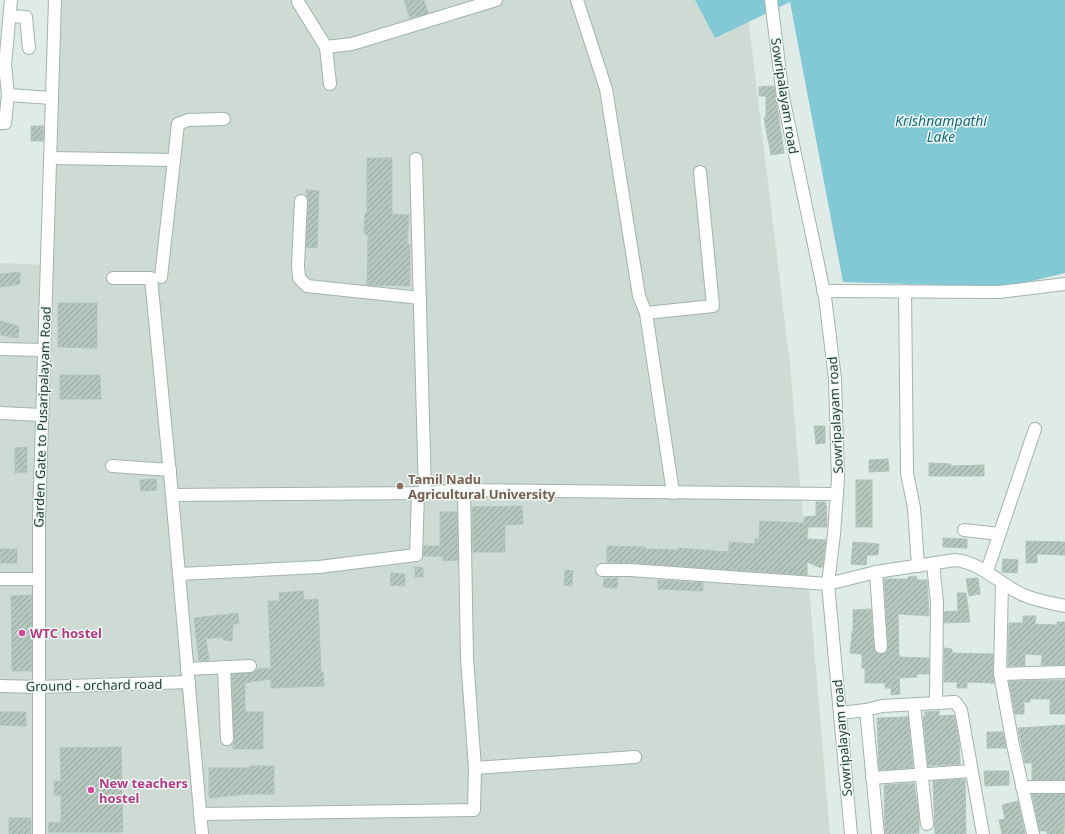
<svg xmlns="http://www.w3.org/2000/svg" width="1065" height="834" viewBox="0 0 1065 834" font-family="'Noto Sans',sans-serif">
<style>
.built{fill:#cddbd4}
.water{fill:#82c8d5}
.building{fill:url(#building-hatch);stroke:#b1c5bd}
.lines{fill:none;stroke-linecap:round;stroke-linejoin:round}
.minor-casing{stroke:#a2b3ad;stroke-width:14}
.minor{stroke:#fff;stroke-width:12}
.education-dot{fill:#8d6e63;stroke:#eff8f3;stroke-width:1.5}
.hotel-dot{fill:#d1479c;stroke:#eff8f3;stroke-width:1.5}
.labels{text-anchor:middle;stroke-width:3;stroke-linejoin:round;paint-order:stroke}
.street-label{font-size:13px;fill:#1f3c34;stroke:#eff8f3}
.education-label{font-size:13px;font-weight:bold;fill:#785e54;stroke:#eff8f3;text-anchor:start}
.hotel-label{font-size:13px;font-weight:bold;fill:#b23c85;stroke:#eff8f3;text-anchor:start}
.water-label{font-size:14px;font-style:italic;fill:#156b7c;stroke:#eff8f3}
</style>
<defs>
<pattern id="building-hatch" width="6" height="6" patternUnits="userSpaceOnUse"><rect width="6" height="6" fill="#b4c6be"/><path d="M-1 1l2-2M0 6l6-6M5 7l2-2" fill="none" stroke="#92a29b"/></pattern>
</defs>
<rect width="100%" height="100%" fill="#dfebe6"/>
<polygon class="built" points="54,0 746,0 790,365 830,834 0,834 0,263 49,265"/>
<polygon class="water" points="695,0 1065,0 1065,273 1007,287 843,282 790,2 715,38"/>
<g class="building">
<polygon points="404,0 424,0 428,13 410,18"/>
<polygon points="774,86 784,153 771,155 764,118 766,117 766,96 759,96 759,87"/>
<polygon points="31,126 44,126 43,141 31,141"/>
<polygon points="367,158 392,158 392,214 409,215 407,245 410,245 410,286 367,285 368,235 364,234 365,213 367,213"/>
<polygon points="306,190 319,191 317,248 306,247 308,201"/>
<polygon points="20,272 20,284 0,287 0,274"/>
<polygon points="58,303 97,303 97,348 58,347"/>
<polygon points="0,321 19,326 18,338 0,335"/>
<polygon points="60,375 100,375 101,399 60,399"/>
<polygon points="814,426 825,426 825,443 816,444"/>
<polygon points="27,447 27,472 15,473 15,448"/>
<polygon points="888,459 889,471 869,472 869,460"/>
<polygon points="929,463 951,464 951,466 984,465 984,476 929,476"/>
<polygon points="156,479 157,490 141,491 140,480"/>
<rect x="856" y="480" width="16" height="47"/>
<polygon points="816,502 826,502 827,527 808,527 807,539 826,540 823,564 821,568 807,562 807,575 631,563 607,562 607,546 645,547 645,549 678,550 678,548 729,552 729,542 755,544 755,539 759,539 760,521 804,523 804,517 816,516"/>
<polygon points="522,506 523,524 505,525 505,552 473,552 472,507"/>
<polygon points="440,512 457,512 458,560 443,561 443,556 423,556 424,546 440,546"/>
<polygon points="943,538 967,539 967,548 943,547"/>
<polygon points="1026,541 1065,542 1065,555 1037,554 1037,563 1026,563"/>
<polygon points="853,542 879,544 878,555 867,555 866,565 851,564"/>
<rect x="0" y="549" width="17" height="14"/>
<polygon points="1003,559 1018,560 1017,573 1002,572"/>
<polygon points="415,567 423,568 423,577 415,577"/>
<polygon points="565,570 573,571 572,586 564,585"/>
<polygon points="391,573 405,574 405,586 390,585"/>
<polygon points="916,576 917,580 927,580 929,616 898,614 899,657 929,658 929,674 916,674 917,677 899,678 900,694 891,695 891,688 885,688 885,683 865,683 865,668 862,668 862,654 850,653 852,632 853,632 853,610 871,609 874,648 878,654 885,653 888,646 884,579 908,579 908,577"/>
<polygon points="604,578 618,578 617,588 603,587"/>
<polygon points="978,578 980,594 969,596 966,579"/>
<polygon points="658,580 703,583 703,591 658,589"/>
<polygon points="303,591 304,600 318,599 321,672 323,672 324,686 271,688 271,679 245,683 245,712 263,712 263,749 233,749 234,739 232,674 250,673 255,672 257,669 271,668 268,601 280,601 279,593"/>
<polygon points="957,593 966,593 970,622 944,623 944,612 958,611"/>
<polygon points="32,595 32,671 12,671 11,596"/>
<polygon points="238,613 239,623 233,624 232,641 223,640 224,637 206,639 209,660 199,661 194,618"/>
<polygon points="1023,616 1036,616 1035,624 1057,625 1057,622 1065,622 1065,665 1041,665 1042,655 1025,654 1025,666 1008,666 1009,623 1023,623"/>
<polygon points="944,648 952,649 952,653 993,654 994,683 967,682 967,688 957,688 957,682 944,682"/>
<polygon points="1065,680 1065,714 1050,714 1050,699 1030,699 1030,702 1024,702 1024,714 1015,714 1009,681"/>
<polygon points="939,711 939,716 954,715 959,740 960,764 928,766 923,716 925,716 925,712"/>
<polygon points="0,712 26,712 26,726 0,725"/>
<polygon points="908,717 913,768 879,770 877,718"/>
<polygon points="1065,725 1065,780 1032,780 1032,763 1025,763 1018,728"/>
<polygon points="987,732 1003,732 1006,748 987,748"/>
<polygon points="121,747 123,832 48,832 49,822 61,823 61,795 54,795 54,781 61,781 60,748"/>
<polygon points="249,766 274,766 274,794 247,794 209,798 209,768 249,768"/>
<polygon points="984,771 1009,771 1009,785 985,786"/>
<polygon points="965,779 966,834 935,834 933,781"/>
<polygon points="914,783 919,817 919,833 885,834 884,785"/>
<polygon points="1032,794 1065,794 1064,834 1047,834 1047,831 1040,831"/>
<polygon points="1018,801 1025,834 1002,834 999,820 1005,819 1002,805"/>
<rect x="9" y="818" width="22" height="16"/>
</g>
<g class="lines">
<defs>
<g id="minor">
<polyline points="577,0 606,89 639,296 646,313 673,493"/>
<polyline points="771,0 783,97 825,297 835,379 838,479 834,534 828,584 851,834"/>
<polyline points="298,2 326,47 330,84"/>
<polyline points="10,16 26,17 29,48"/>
<polyline points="326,47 352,44 496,0"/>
<polyline points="8,95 5,65 11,0"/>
<polyline points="0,123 5,123 8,95 52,98"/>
<polyline points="51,158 174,160"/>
<polyline points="416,159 425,493"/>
<polyline points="301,201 298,266 299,278 307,286 420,298"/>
<polyline points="161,277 178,124 188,120 224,119"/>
<polyline points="113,278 151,278 172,495 202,834"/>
<polyline points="823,291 999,292 1065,284"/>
<polyline points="905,291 907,473 914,508 918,566"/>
<polyline points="646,313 713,306 700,172"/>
<polyline points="0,349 44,350"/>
<polyline points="0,413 42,415"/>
<polyline points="112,466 170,470"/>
<polyline points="464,490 467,658 475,768"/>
<polyline points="172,495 425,493 464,490 837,494"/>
<polyline points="964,530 999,534"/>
<polyline points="933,564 937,602 936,702"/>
<path d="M 602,570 L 630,570 L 828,584 L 876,572 L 955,560 C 984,563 1000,586 1026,596 C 1038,601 1052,603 1065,606"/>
<polyline points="987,571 1035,429"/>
<polyline points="876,572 881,647"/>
<polyline points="179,574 319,567 416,555 418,493"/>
<polyline points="0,579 39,579"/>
<polyline points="1002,583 1000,674 1013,745 1033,834"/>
<polyline points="224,667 227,739"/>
<polyline points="187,669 250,666"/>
<polyline points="1000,674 1065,672"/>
<polyline points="0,686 40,687 189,682"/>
<polyline points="914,705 927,824"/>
<polyline points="866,710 878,834"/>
<polyline points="840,713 866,710 882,706 955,702 961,710 983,834"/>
<polyline points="872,778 971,771"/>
<polyline points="1022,787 1065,787"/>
<polyline points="200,814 474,810 475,768 635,757"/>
<polyline points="39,834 39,519 55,0"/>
</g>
</defs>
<use href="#minor" class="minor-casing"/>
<use href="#minor" class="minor"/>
</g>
<circle class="education-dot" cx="400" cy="486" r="4"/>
<g class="hotel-dot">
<circle cx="22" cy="633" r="4"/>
<circle cx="91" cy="790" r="4"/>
</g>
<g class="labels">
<g class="street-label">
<text transform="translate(785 96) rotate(81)" y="5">Sowripalayam road</text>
<text transform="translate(835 415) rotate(-93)" y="5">Sowripalayam road</text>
<text transform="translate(42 417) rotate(-88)" y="5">Garden Gate to Pusaripalayam Road</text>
<text transform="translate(94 685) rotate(-1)" y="5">Ground - orchard road</text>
<text transform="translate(842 738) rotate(-95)" y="5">Sowripalayam road</text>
</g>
<g class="education-label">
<text x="408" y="484">Tamil Nadu<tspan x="408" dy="15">Agricultural University</tspan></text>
</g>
<g class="hotel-label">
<text x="30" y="638">WTC hostel</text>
<text x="99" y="788">New teachers<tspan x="99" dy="15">hostel</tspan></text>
</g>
<g class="water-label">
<text x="941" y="126">Krishnampathi<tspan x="941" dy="16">Lake</tspan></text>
</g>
</g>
</svg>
